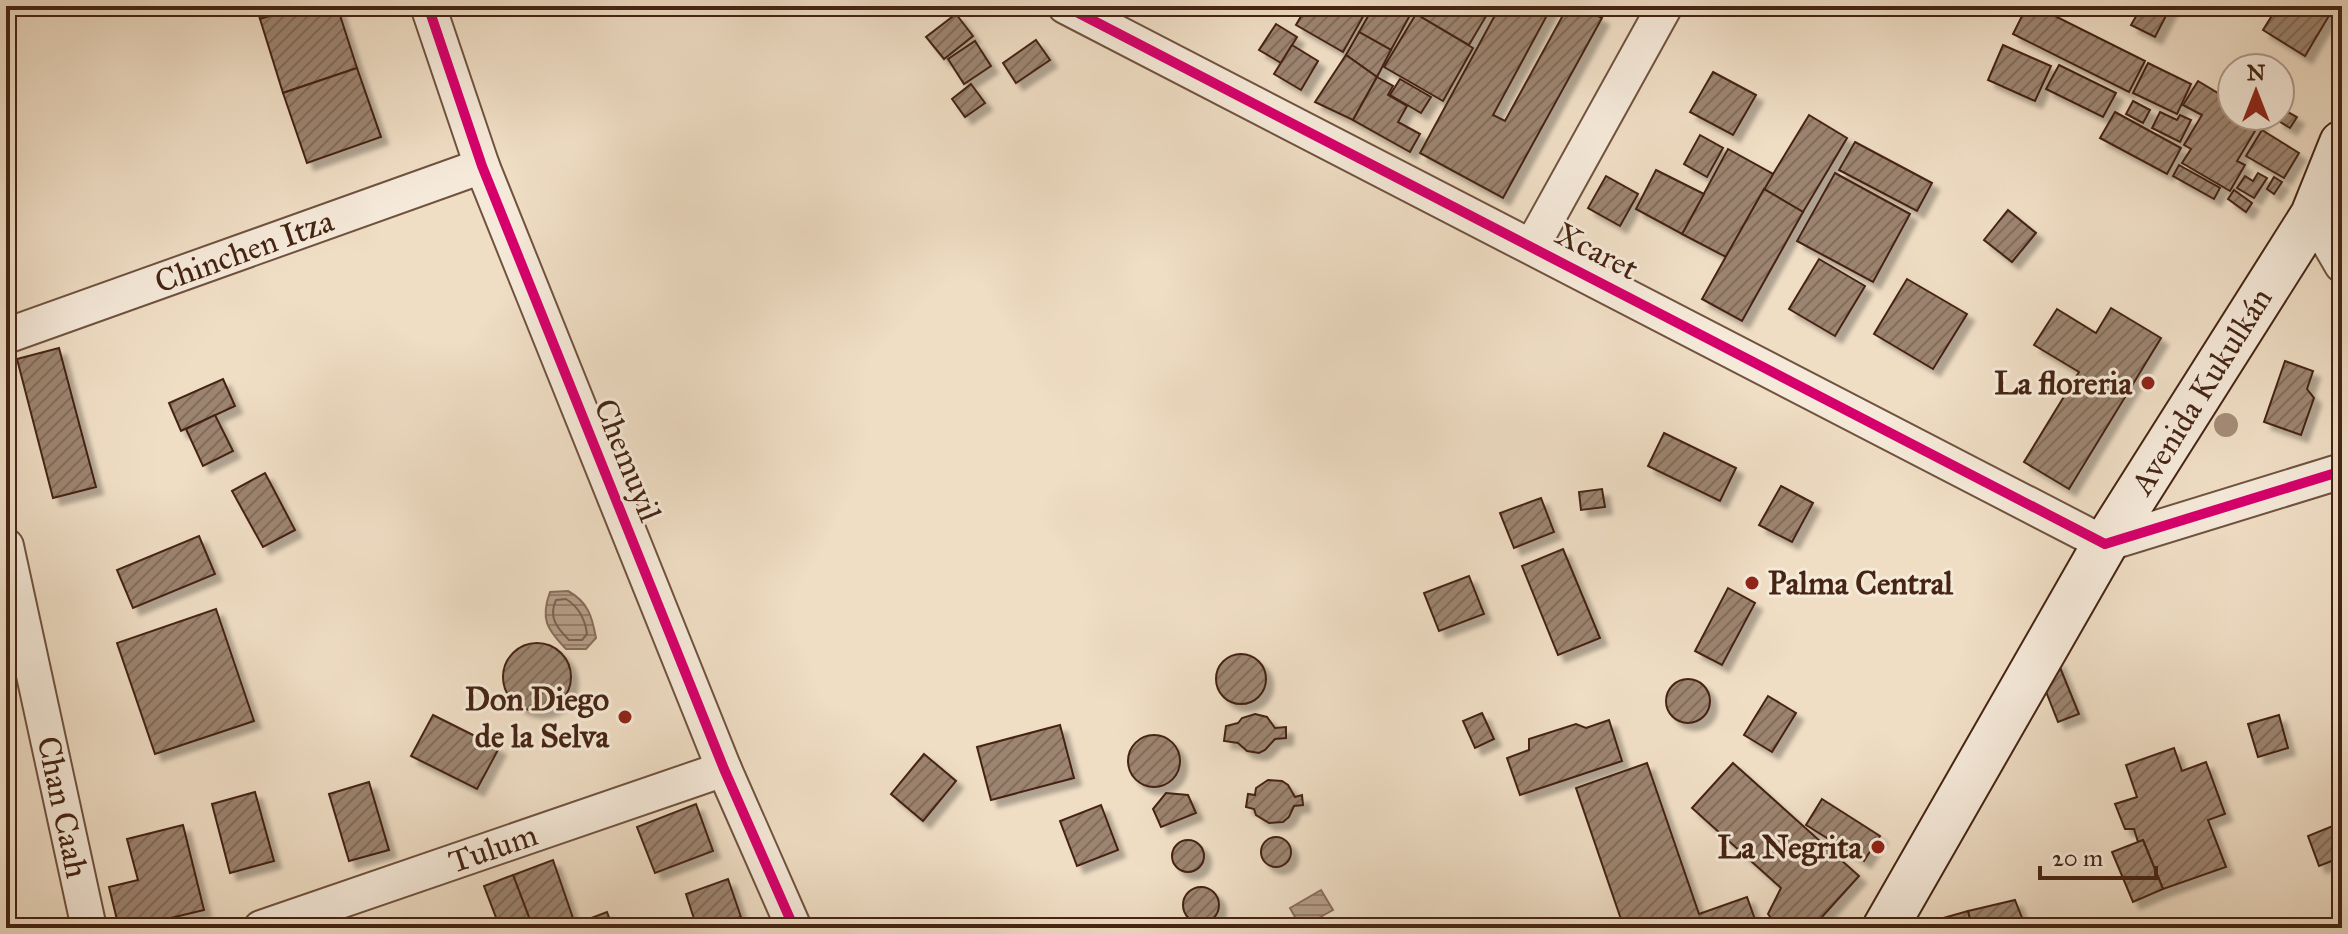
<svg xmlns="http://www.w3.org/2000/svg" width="2348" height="934" viewBox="0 0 2348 934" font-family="'IM FELL Great Primer',serif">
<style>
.water{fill:url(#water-rules);stroke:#886d59;stroke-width:2}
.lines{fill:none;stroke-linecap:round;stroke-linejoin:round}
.shore{stroke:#7d614e;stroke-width:2}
.building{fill:url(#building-hatch);stroke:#452413;stroke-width:2;filter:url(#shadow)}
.street-casing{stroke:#70523f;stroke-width:38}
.secondary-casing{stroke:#452413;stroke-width:48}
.street{stroke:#f5e9d9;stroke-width:34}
.secondary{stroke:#f5e9d9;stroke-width:44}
.cycleway-casing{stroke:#f5e9d9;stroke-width:15}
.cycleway{stroke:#d6006c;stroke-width:10}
.tree{fill:#a58c77}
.poi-dot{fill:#8f2418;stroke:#f5e9d9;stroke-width:3}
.labels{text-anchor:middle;stroke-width:6;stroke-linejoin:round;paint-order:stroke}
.street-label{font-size:32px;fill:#452413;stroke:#f5e9d9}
.poi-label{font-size:32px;font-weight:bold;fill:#452413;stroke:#f5e9d9;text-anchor:end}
</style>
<defs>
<pattern id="water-rules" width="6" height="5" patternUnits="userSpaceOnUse" patternTransform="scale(2)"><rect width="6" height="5" fill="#b59e88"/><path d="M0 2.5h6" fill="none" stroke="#95816e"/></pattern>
<pattern id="building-hatch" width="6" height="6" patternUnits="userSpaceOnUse" patternTransform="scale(2)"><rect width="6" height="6" fill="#9d846f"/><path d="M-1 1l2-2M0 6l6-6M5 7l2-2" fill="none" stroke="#826c5a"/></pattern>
<filter id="shadow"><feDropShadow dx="7" dy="7" stdDeviation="2" flood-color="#0004"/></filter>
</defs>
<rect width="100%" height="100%" fill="#efddc4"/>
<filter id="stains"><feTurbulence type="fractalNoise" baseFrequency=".0025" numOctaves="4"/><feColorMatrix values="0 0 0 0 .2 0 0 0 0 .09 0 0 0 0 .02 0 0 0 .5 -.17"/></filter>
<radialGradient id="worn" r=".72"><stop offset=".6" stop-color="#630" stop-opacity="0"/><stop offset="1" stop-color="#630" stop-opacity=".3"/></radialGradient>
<g class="water">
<path d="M 568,591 C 588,602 592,616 596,638 L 586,649 L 566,649 C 547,629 540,619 550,592 Z"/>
<polygon points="1321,890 1333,910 1301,928 1290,908"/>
</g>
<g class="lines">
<path class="shore" d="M 566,599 C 579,607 585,619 587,634 L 582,640 L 569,640 C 557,628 548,617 556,600 Z"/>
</g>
<g class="building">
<polygon points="257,6 302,6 260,19"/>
<polygon points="302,6 337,6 357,68 283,93 260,19"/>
<polygon points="1307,6 1369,6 1343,52 1296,25"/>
<polygon points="1374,6 1415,6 1391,50 1359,32"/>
<polygon points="1421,6 1492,6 1469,45 1416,14"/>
<polygon points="1500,6 1552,6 1493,115 1505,121 1568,6 1579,6 1602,18 1503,198 1420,153"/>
<polygon points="2027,6 2035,6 2145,61 2129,92 2013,34"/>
<polygon points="2142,6 2171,6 2155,37 2131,25"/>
<polygon points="2278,6 2327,6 2333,9 2305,56 2263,30"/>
<polygon points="956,14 973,36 944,59 926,37"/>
<polygon points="1416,14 1473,48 1443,101 1384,67"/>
<polygon points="1276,24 1297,37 1281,63 1259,50"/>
<polygon points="1359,32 1391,50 1377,77 1346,55"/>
<polygon points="1036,40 1050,60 1016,83 1003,63"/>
<polygon points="975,41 991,66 964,84 948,59"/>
<polygon points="1292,45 1318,61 1301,90 1274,74"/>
<polygon points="2003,45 2051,66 2035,101 1988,80"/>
<polygon points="1346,55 1377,77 1353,120 1315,102"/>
<polygon points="2148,63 2191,84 2177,114 2133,93"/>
<polygon points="2059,65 2116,93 2103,117 2046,89"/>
<polygon points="357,68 381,137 307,163 283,93"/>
<polygon points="2231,69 2232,116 2264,116 2237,161 2245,165 2230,191 2182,163 2191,149 2184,145 2202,115 2183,105 2198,81 2218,93"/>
<polygon points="1713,72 1756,95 1733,135 1690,112"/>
<polygon points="1377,77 1393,86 1388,95 1407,106 1398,122 1420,134 1410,152 1353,120"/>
<polygon points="1400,79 1431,97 1421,113 1390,95"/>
<polygon points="971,84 985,103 965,117 952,99"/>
<polygon points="2133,101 2150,110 2143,123 2126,114"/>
<polygon points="2284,110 2297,117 2290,128 2277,120"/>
<polygon points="2115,112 2181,148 2167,174 2100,138"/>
<polygon points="2160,112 2177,120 2180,115 2191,120 2180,142 2152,128"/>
<polygon points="1809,115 1847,138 1803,212 1764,189"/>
<polygon points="2262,130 2299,153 2284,178 2246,156"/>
<polygon points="1700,135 1723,148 1707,177 1684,164"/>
<polygon points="1855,142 1932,183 1917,211 1839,170"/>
<polygon points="1728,149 1773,174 1726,257 1682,234"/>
<polygon points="2179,165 2220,188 2214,199 2173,176"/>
<polygon points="1656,170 1704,194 1682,234 1636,209"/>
<polygon points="1835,173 1910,214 1873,282 1797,241"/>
<polygon points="2258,173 2267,178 2254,198 2237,188 2245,176 2253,181"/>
<polygon points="1606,176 1638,194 1620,226 1588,208"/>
<polygon points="2274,177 2282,182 2274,194 2267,189"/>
<polygon points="1764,189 1803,212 1742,321 1702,299"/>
<polygon points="2234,190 2252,203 2246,212 2228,199"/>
<polygon points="2008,210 2036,233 2012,262 1984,240"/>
<polygon points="1819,259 1865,286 1835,336 1789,309"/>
<polygon points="1907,279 1967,314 1933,369 1874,334"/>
<polygon points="2111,308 2161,338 2069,489 2024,462 2079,372 2034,345 2057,309 2096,333"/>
<polygon points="59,348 96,487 53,498 17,359"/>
<polygon points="2285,361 2313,371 2307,389 2314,398 2301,435 2264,422"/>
<polygon points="223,379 235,406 181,431 169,403"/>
<polygon points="215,415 233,451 203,466 186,429"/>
<polygon points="1664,433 1736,468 1720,501 1648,466"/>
<polygon points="265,473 295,530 263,547 232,491"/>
<polygon points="1781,486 1813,503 1792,542 1759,525"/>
<polygon points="1602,489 1605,507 1581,510 1579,492"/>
<polygon points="1541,498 1554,532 1514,548 1500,513"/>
<polygon points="199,536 215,574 133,608 117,570"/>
<polygon points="1563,549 1600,638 1558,655 1522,566"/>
<polygon points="1469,576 1484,614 1439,631 1424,593"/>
<polygon points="1728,588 1755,603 1722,665 1695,651"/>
<polygon points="216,609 254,721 155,754 117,643"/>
<circle cx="537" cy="677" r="34"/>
<circle cx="1241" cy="679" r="25"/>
<polygon points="2057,660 2079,714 2058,722 2041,679"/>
<circle cx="1688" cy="701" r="22"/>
<polygon points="1768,696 1796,713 1772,752 1744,735"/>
<polygon points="1482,713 1494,739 1475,748 1463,721"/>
<polygon points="1255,714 1267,717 1275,728 1286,727 1286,738 1275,739 1265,750 1259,753 1247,751 1238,743 1224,741 1226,726 1238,723 1242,718"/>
<polygon points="433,715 499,748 477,789 411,756"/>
<polygon points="2279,715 2288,748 2258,757 2248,724"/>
<polygon points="1609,720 1622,761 1520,795 1507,758 1529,750 1529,739 1576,724 1586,728"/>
<polygon points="1060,725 1074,778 991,800 977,747"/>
<circle cx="1154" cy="761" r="26"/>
<polygon points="2174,748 2182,771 2206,762 2225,814 2208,820 2226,867 2163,889 2143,840 2138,842 2134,829 2125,829 2115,804 2137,797 2126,765"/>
<polygon points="924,754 956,781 923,821 891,794"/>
<polygon points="1647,763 1699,914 1747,897 1758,928 1624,928 1576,788"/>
<polygon points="1733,763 1859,876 1812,928 1778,928 1768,914 1781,888 1692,808"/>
<polygon points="1268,780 1282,781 1288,785 1295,797 1302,795 1303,805 1294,806 1289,817 1283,822 1269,823 1256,815 1254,809 1246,807 1248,794 1255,795 1256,788"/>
<polygon points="369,782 389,850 349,861 329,794"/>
<polygon points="255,792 274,861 230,873 212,804"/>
<polygon points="1166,793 1188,795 1196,813 1161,827 1153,809"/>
<polygon points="1822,799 1880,836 1864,861 1806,825"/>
<polygon points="696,804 713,851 655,873 637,827"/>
<polygon points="1101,805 1118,850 1077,866 1060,821"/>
<polygon points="183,825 204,910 129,928 119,928 109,887 138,880 127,839"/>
<polygon points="2335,825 2342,845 2342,857 2319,866 2308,836"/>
<circle cx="1276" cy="852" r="15"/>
<circle cx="1188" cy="856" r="16"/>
<polygon points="2143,840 2163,889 2133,902 2112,852"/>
<polygon points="553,860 575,924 576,928 533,928 513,875"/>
<polygon points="513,875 533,928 500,928 484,886"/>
<polygon points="728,879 741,917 706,928 697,928 686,894"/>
<circle cx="1201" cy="905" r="18"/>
<polygon points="2015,900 2026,928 1972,928 1968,911"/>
<polygon points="1968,911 1972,928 1908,928"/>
<polygon points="607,912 613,928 576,928 575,924"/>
</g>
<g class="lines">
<defs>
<g id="street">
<polyline points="428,6 482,166 724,769 794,928"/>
<polyline points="1065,6 2105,544 2342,471"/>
<polyline points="2313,215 2342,265"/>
<polyline points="1532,246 1665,6"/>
<polyline points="6,336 482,166"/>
<polyline points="6,546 89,928"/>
<polyline points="261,928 724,769"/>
</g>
<polyline id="secondary" points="1885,928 2105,544 2313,215 2342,143"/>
</defs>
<use href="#street" class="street-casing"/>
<use href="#secondary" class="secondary-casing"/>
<use href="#street" class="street"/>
<use href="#secondary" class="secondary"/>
<defs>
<g id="cycleway">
<polyline points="428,6 482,166 724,769 794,928"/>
<polyline points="1065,6 2105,544 2342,471"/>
</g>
</defs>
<use href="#cycleway" class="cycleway-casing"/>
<use href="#cycleway" class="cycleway"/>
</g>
<circle class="tree" cx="2226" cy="425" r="12"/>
<g class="poi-dot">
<circle cx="2148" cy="383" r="8"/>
<circle cx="1752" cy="583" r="8"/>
<circle cx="625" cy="717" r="8"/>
<circle cx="1878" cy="847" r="8"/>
</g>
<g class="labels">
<g class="street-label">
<text transform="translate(244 251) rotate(-20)" y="11">Chinchen Itza</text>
<text transform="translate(1597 251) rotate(27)" y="11">Xcaret</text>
<text transform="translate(2201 391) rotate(-58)" y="11">Avenida Kukulkán</text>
<text transform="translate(628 460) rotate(68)" y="11">Chemuyil</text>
<text transform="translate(63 807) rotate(78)" y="11">Chan Caah</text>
<text transform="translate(493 848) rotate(-19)" y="11">Tulum</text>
</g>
<g class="poi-label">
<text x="2132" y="394">La floreria</text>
<text x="1768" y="594" text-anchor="start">Palma Central</text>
<text x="609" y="710">Don Diego<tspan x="609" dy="37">de la Selva</tspan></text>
<text x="1862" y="858">La Negrita</text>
</g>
</g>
<rect width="2348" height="934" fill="none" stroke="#efddc4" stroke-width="32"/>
<rect x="8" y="8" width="2332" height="918" fill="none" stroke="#452413" stroke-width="4"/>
<rect x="16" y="16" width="2316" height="902" fill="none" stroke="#452413" stroke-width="2"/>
<g transform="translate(2256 92)"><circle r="38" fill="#f5e9d9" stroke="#af9a8a" stroke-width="2"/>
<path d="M0-6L14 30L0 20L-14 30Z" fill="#8f2418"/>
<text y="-12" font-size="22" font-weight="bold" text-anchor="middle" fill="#452413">N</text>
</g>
<path d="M2040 866v12h116v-12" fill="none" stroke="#452413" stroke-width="4"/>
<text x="2052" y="866" font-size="24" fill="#452413" stroke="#f5e9d9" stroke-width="6" paint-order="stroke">20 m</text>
<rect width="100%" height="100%" filter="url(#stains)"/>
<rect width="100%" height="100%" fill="url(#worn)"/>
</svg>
